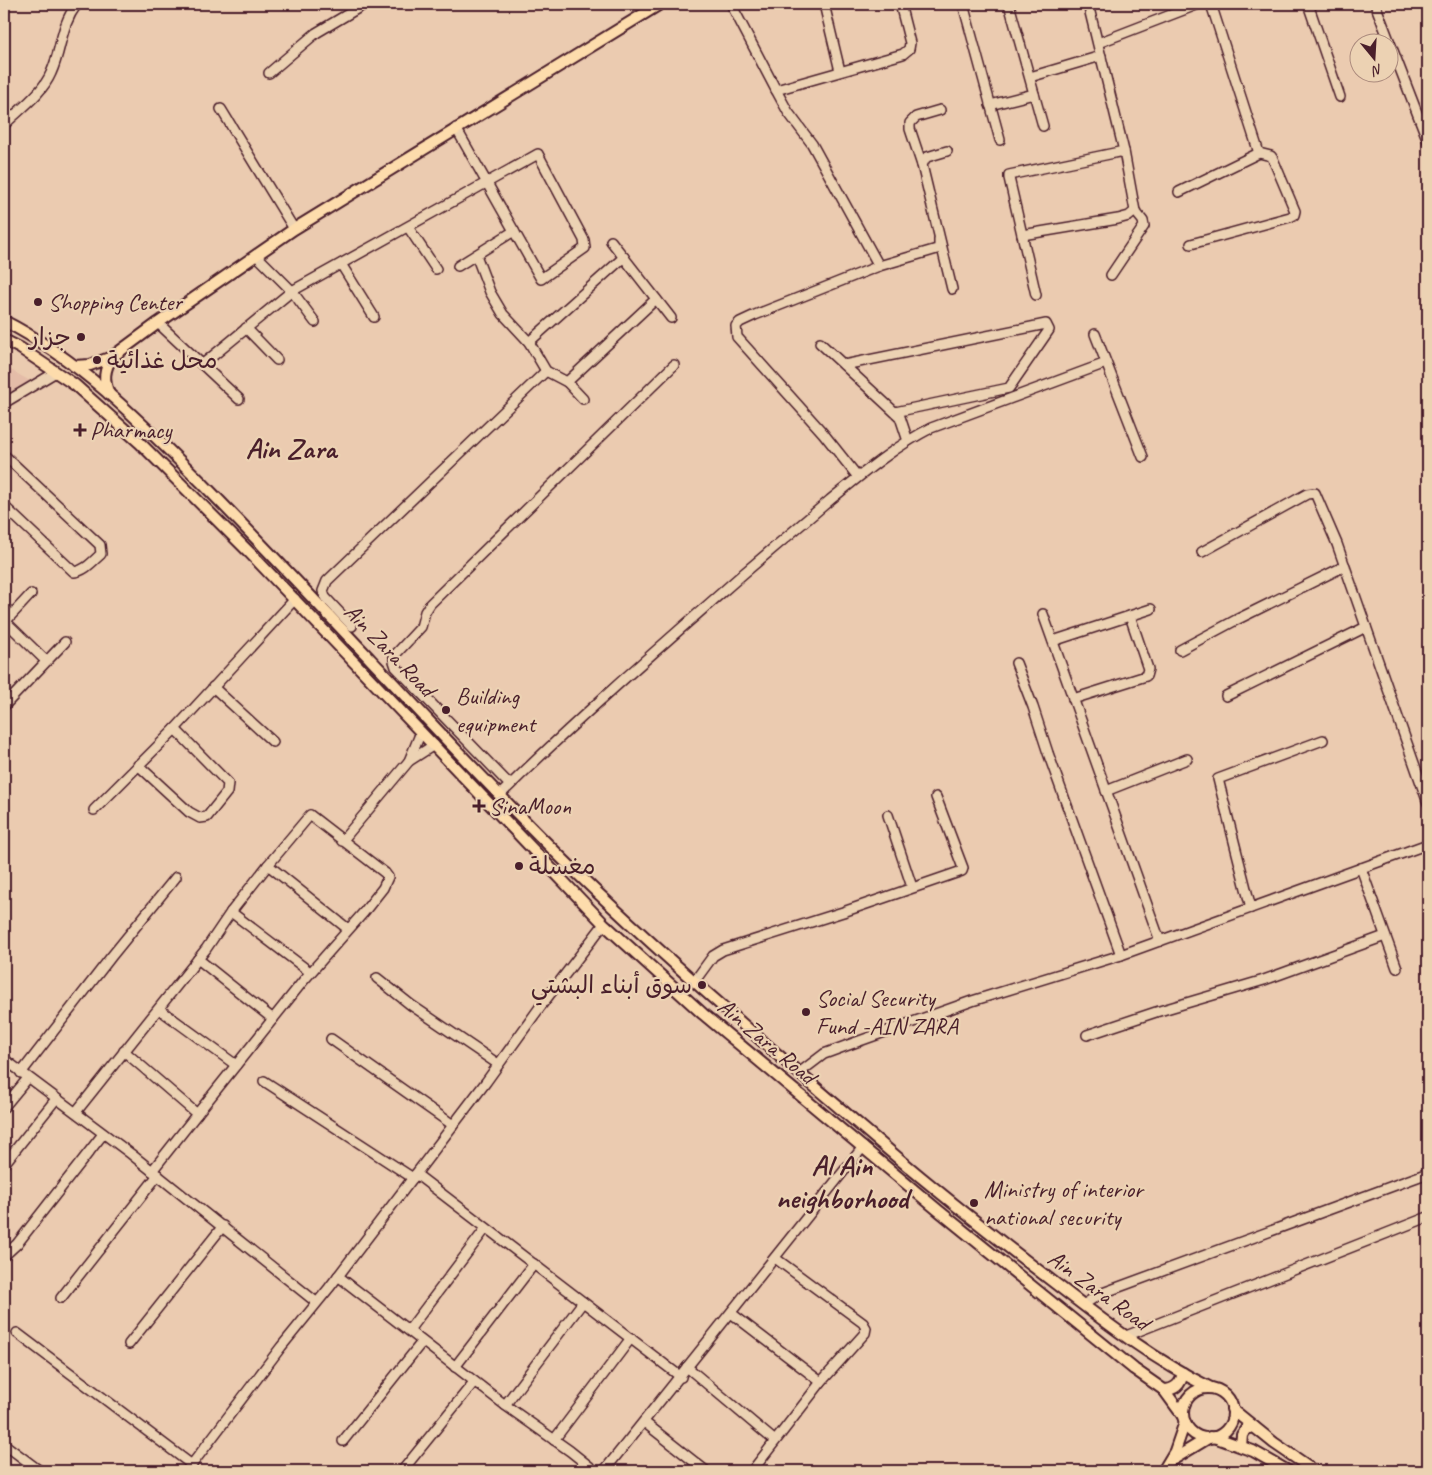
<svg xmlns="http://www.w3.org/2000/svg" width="1432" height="1475" viewBox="0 0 1432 1475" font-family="Caveat,'Playpen Sans Arabic',sans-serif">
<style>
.built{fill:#e4bca8}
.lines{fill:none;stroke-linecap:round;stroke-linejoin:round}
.minor-casing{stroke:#4a1f2b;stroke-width:12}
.major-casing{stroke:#4a1f2b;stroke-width:14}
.minor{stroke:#ecd2b3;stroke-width:9}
.major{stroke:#fddcac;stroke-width:10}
.poi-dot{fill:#4a1f2b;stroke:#ecd2b3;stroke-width:2}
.labels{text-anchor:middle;stroke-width:4.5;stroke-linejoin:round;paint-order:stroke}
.poi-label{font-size:24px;fill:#4a1f2b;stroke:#ecd2b3;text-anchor:start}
.street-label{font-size:24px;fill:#4a1f2b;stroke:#ecd2b3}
.district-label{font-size:29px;font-weight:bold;fill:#4a1f2b;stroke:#ecd2b3}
</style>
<rect width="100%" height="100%" fill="#ebcbb0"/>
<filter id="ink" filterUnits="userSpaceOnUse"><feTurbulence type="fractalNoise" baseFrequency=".02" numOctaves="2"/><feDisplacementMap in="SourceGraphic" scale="10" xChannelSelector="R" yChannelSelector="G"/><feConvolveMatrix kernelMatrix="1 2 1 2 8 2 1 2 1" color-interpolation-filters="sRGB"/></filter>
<g filter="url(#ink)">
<polygon class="built" points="4,366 30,381 4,396"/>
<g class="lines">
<defs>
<g id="minor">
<polyline points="731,4 776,90 788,112 812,144 879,266"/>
<polyline points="824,4 840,71"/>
<polyline points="963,4 1000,140"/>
<polyline points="1009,4 1043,126"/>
<polyline points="1211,4 1259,153"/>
<polyline points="1308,4 1340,97"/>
<polyline points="1375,4 1428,141"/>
<polyline points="1098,43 1199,4"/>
<polyline points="269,73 316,33 365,4"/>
<polyline points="1030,77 1101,56"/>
<polyline points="776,90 903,54 909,49 910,43 900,4"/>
<polyline points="990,105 1034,94"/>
<polyline points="221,109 294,229"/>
<path d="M 4,125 C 20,109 42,94 51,73 C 62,49 60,26 77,4"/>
<polyline points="947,151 927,157 925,159 922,165 952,289"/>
<polyline points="922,165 910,129 910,123 916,117 940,110"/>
<polyline points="1179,192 1259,153 1271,156 1273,159 1295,211 1294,215 1290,217 1191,244"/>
<polyline points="408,227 436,269"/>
<polyline points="1022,235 1118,219 1129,216 1135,211 1124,151 1088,4"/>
<polyline points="611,241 671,318"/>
<polyline points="256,255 292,291 315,322"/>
<polyline points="476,255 490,292 503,314 529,342 546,371 567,382 583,399"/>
<polyline points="341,264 374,317"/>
<polyline points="458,266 514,231"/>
<polyline points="1111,275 1144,226 1143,221 1135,211"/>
<polyline points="1036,295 1009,178 1009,175 1124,151"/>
<polyline points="158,323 239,399"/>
<polyline points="246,328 277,360"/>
<polyline points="1095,334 1143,457"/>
<polyline points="529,342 624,257"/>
<polyline points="820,343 900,417 908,441"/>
<polyline points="203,364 292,291 538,154 584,240 585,248 541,279 456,128"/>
<polyline points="844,365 1046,324 1049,330 1009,388 895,412"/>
<polyline points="567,382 656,299"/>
<polyline points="4,403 56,372"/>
<path d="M 4,455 L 100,545 L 101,554 C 93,561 85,571 74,572 L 4,506"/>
<polyline points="858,477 823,433 737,337 736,326 740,322 755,315 879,266 937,249 939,247 939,239"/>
<polyline points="1202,552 1307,494 1315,493 1337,544 1428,803"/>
<polyline points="1043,614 1160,941"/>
<polyline points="5,621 46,661"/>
<polyline points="4,623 31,594"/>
<polyline points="352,626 325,597 323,591 327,581 546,371"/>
<polyline points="1053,641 1151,609"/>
<polyline points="1180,650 1236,620 1345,566"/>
<polyline points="1016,663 1033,707 1048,753 1121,955"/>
<polyline points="213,687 273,742"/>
<polyline points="1226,696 1366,627"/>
<polyline points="1073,699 1146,676 1148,669 1130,616"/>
<polyline points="4,706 65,642"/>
<polyline points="409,761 434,745"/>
<polyline points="138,765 189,812 200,818 207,817 227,792 228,783 175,729"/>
<polyline points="510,785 396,667 394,661 394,656 421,627 425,612 430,604 674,365"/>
<polyline points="1106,791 1187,759"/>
<path d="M 500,795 C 578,718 661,646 743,574 C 772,549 801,525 830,500 C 862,474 894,447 931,428 L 1106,363"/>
<polyline points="94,810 175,729 295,599"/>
<polyline points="888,815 912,887"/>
<polyline points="342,841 409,761 421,732"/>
<polyline points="1361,868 1397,968"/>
<polyline points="1251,908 1218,779 1323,740"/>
<polyline points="231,912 310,972"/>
<polyline points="198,959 273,1019"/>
<polyline points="377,978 411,1005 498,1064"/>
<polyline points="694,982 713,956 723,950 843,912 962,871 963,868 936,797"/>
<polyline points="159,1009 236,1065"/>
<polyline points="1087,1035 1156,1012 1264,980 1385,936"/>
<polyline points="331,1039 453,1125"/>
<polyline points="124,1051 197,1114 304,980 364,912 383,888 388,877 385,873 310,815 268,865 348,929"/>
<polyline points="4,1059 131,1154 316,1302"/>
<polyline points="21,1073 111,957 176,877"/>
<polyline points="799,1073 824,1054 851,1044 972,1001 1118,956 1428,844"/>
<polyline points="264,1081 413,1178"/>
<polyline points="4,1107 28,1078"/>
<polyline points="76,1112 206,949 231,912 268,865"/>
<polyline points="4,1164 56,1099"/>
<polyline points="152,1171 197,1114"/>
<polyline points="416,1174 681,1377"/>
<polyline points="5,1255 17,1244 103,1134"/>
<polyline points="338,1276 505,1405 570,1451 595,1471"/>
<polyline points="61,1298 158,1175"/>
<polyline points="1083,1305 1100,1294 1428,1173"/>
<polyline points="731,1313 821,1382"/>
<polyline points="409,1330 486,1228"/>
<polyline points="17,1333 192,1465"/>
<polyline points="1126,1336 1428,1217"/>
<polyline points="129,1344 223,1226"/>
<polyline points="455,1367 534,1264"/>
<polyline points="687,1367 775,1441"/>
<polyline points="505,1405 583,1302"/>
<polyline points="644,1422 706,1471"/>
<polyline points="554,1440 631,1338"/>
<polyline points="343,1441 422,1342"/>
<polyline points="4,1444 40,1471"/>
<polyline points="187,1471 281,1347 329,1288 486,1082 540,1007 604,924"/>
<polyline points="402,1471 474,1382"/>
<polyline points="604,1471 863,1147"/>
<polyline points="752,1471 821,1382 865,1333 866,1328 863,1323 775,1258"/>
</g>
<g id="major">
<path d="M 4,321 C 81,360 143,424 204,485 C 261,543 316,602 372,661 C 441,733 509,808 581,877 C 681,973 786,1062 891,1152 C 945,1198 1000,1241 1056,1284 C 1105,1322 1155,1361 1211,1388"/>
<polyline points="4,340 20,348 75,385 140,443 250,553 604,924 703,1014 939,1211 1134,1369 1164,1390 1183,1416"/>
<polyline points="74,366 90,365 112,357 158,323 294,229 660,4"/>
<path d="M 109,394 C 103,380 104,370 112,357"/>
<circle cx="1208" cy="1413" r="25"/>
<path d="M 1164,1390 C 1175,1390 1181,1384 1183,1373"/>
<polyline points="1232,1409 1274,1443 1315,1471"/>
<polyline points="1214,1437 1253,1451 1288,1471"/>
<polyline points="1241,1446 1242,1435 1246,1429 1254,1427"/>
<polyline points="1172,1460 1210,1437"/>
<polyline points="1163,1471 1175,1451 1185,1422"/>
</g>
</defs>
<use href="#minor" class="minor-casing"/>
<use href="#major" class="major-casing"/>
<use href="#minor" class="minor"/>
<use href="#major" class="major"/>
</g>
</g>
<g class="poi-dot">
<circle cx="38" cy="302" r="5"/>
<circle cx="81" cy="337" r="5"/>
<circle cx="97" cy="360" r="5"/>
<path d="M77.5 422.5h5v5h5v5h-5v5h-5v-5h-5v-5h5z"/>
<circle cx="446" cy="710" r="5"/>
<path d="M476.5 798.5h5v5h5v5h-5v5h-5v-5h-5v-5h5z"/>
<circle cx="519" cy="866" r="5"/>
<circle cx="702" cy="985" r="5"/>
<circle cx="806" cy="1012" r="5"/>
<circle cx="974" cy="1203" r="5"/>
</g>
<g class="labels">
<g class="poi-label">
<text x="48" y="310">Shopping Center</text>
<text x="71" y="345" text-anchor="end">جزار</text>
<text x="107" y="368">محل غذائية</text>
<text x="90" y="438">Pharmacy</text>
<text x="456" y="704">Building<tspan x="456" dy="28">equipment</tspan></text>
<text x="489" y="814">SinaMoon</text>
<text x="529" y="874">مغسلة</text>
<text x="692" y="993" text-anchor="end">سوق أبناء البشتي</text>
<text x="816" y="1006">Social Security<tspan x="816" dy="28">Fund -AIN ZARA</tspan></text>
<text x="984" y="1197">Ministry of interior<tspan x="984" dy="28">national security</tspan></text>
</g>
<g class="street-label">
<text transform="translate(390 650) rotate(46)" y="8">Ain Zara Road</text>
<text transform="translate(767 1041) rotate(40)" y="8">Ain Zara Road</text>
<text transform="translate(1099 1290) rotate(36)" y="8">Ain Zara Road</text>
</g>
<g class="district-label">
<text x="291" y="458">Ain Zara</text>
<text x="842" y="1175">Al Ain<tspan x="842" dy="33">neighborhood</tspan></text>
</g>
</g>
<rect width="1432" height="1475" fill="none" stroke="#ecd2b3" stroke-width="20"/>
<rect x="10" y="10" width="1412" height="1455" fill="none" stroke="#4a1f2b" stroke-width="2" filter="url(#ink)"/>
<g transform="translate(1374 58) rotate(162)"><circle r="24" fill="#ecd2b3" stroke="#ab8a7d"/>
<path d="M0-4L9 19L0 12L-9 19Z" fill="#4a1f2b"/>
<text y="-8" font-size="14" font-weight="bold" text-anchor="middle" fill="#4a1f2b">N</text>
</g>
</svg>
